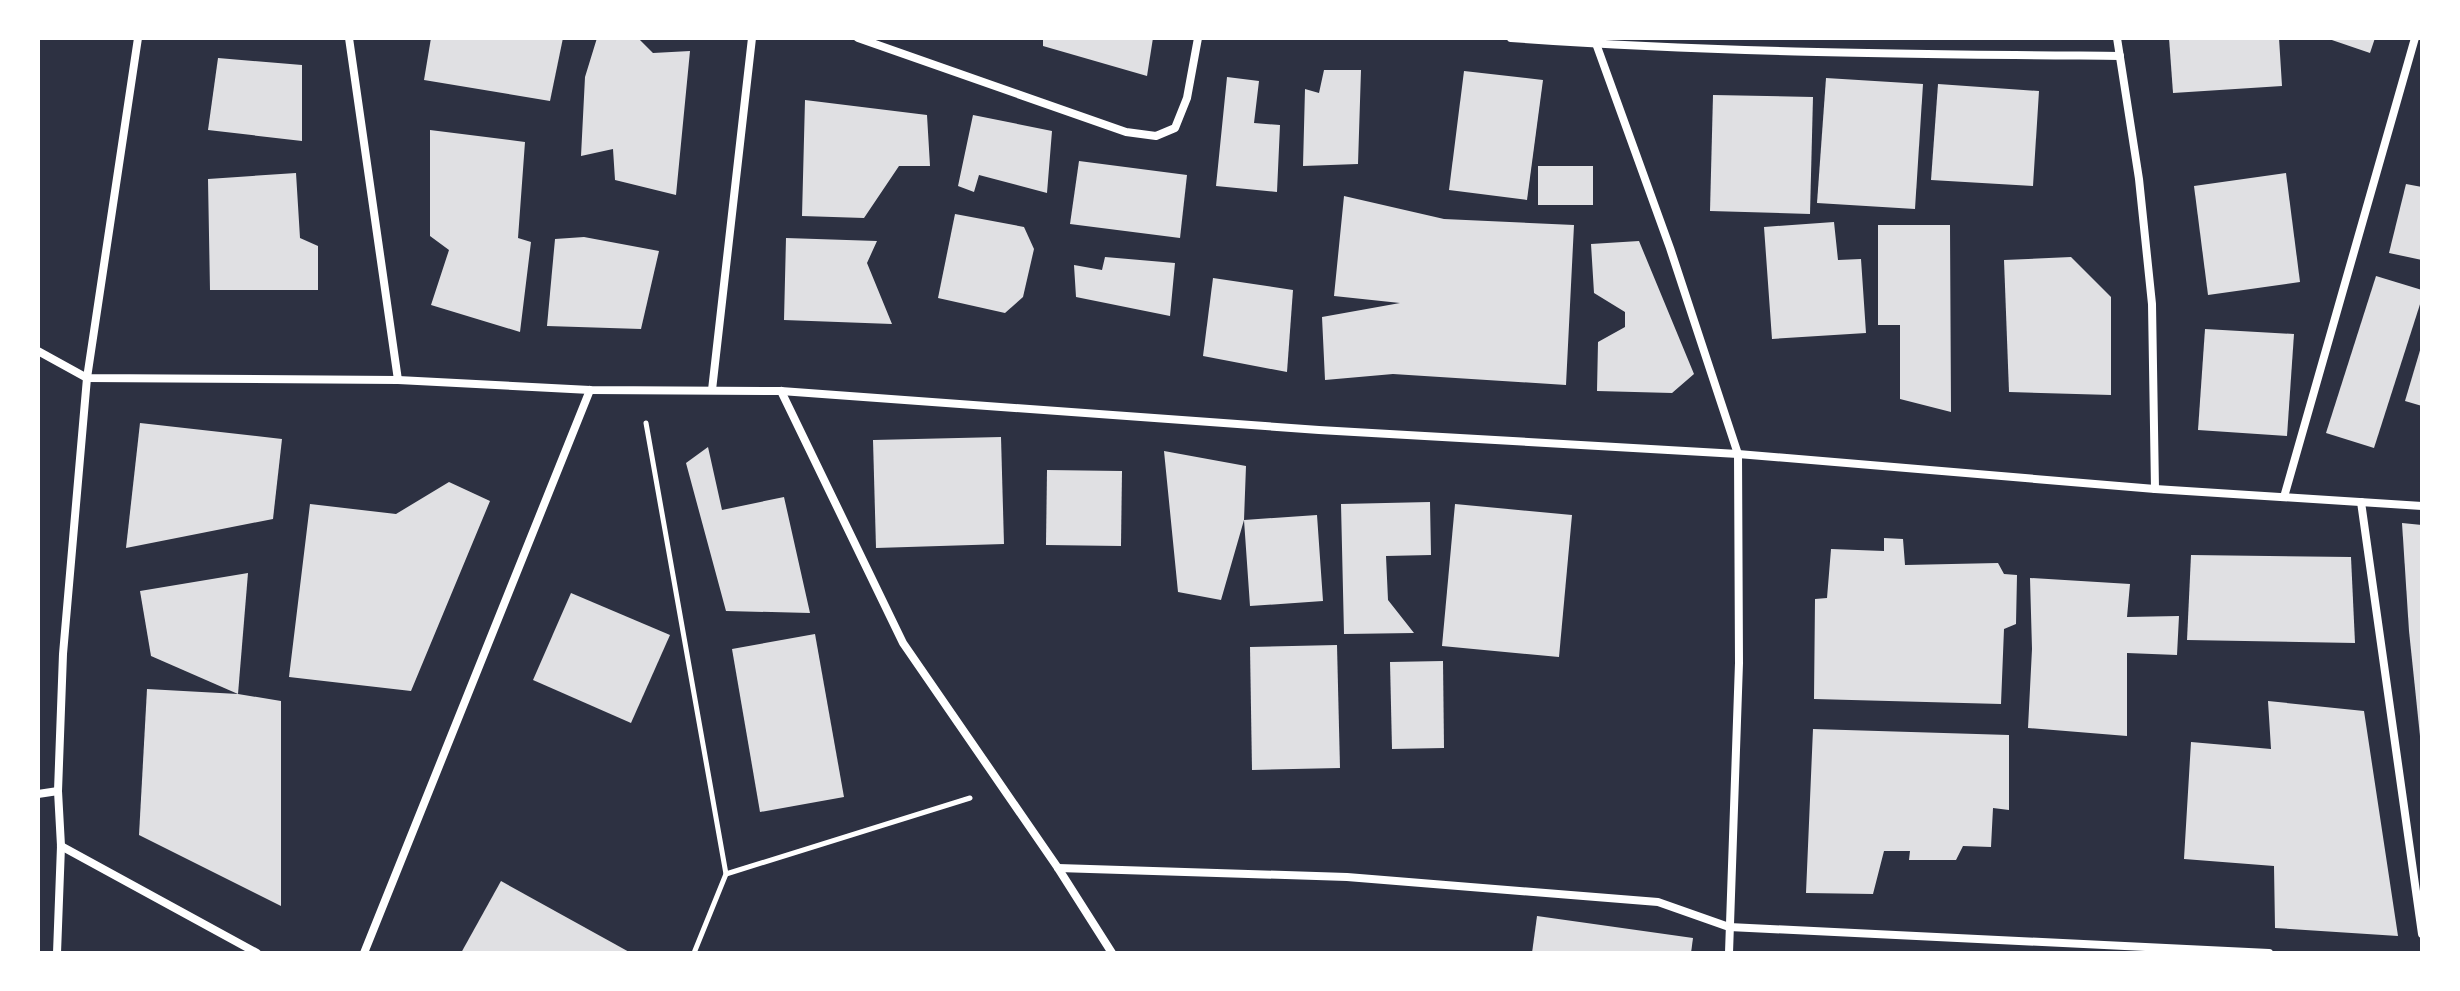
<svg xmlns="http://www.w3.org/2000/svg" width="2460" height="991" viewBox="0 0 2460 991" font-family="'Open Sans',sans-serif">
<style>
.building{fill:#e0e0e3}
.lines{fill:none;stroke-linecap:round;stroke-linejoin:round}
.path{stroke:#fff;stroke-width:5}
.minor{stroke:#fff;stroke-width:8}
</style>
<rect width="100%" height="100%" fill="#2d3142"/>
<g class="building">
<polygon points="431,38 563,38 550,101 424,80"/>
<polygon points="597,38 638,38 653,53 690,51 676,195 615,180 613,149 581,156 585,77"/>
<polygon points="1043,38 1153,38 1147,76 1043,46"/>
<polygon points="2169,38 2279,38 2282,86 2173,93"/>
<polygon points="2326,38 2375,38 2370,53"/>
<polygon points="218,58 302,65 302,141 208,130"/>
<polygon points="1324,70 1361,70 1358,164 1303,166 1305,89 1319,93"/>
<polygon points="1464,71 1543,80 1527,200 1449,190"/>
<polygon points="1227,77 1259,81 1254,123 1280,125 1277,192 1216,186"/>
<polygon points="1826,78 1923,84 1915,209 1817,203"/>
<polygon points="1938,84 2039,91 2033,186 1931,180"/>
<polygon points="1713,95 1813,97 1810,214 1710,211"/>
<polygon points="805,100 927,115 930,166 899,166 864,218 802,216"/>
<polygon points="973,115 1052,131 1047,193 979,175 974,192 958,186"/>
<polygon points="430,130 525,142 518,238 531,242 520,332 431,305 449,250 430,236"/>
<polygon points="1079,161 1187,175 1180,238 1070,224"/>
<rect x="1538" y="166" width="55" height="39"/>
<polygon points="296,173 300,238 318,246 318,290 210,290 208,179"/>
<polygon points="2286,173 2300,282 2208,295 2194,186"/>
<polygon points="2406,184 2422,187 2422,260 2389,253"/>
<polygon points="1344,196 1444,219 1574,225 1566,385 1393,374 1325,380 1322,317 1400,303 1334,296"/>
<polygon points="955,214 1024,227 1034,249 1023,297 1005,313 938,298"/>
<polygon points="1834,222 1838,260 1861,259 1866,333 1772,339 1764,227"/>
<polygon points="1878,225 1950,225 1951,412 1900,399 1900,325 1878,325"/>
<polygon points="584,237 659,251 641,329 547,326 555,239"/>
<polygon points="786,238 877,241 867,263 892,324 784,320"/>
<polygon points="1639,241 1694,374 1672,393 1597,391 1598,342 1625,327 1625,312 1594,293 1591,244"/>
<polygon points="1105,257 1175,263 1170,316 1076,297 1074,265 1102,270"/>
<polygon points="2071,257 2111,297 2111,395 2009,392 2004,260"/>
<polygon points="2376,276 2422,290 2422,298 2374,448 2326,433"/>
<polygon points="1213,278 1293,290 1287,372 1203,356"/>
<polygon points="2205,329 2294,334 2287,436 2198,430"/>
<polygon points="2421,347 2422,348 2422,406 2405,401"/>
<polygon points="140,423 282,439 273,519 126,548"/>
<polygon points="1001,437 1004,544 876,548 873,440"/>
<polygon points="708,447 722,510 784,497 810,613 726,611 686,463"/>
<polygon points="1164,451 1246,466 1244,520 1317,515 1323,601 1250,606 1244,520 1221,600 1178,592"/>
<polygon points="1047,470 1122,471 1121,546 1046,545"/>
<polygon points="449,482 490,501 411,691 289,677 310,504 396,514"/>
<polygon points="1430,502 1431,555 1386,556 1388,600 1414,633 1344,634 1341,504"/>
<polygon points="1455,504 1572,515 1559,657 1442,646"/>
<polygon points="2402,523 2422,525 2422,736 2420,736 2409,631"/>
<polygon points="1884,538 1903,539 1905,565 1998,563 2004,574 2017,575 2016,624 2004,629 2001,704 1814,699 1815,599 1827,598 1831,549 1884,551"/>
<polygon points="2191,555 2351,557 2355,643 2187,640"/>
<polygon points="248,573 238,694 151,656 140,591"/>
<polygon points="2030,578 2130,584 2127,617 2179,616 2177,655 2127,653 2127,736 2028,728 2032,649"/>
<polygon points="571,593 670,635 631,723 533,680"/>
<polygon points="815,634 844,797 760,812 732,649"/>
<polygon points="1337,645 1340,768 1252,770 1250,647"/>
<polygon points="1443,661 1444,748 1392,749 1390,662"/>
<polygon points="147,689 238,694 281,701 281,906 139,835"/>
<polygon points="2268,701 2364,711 2398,936 2275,928 2274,866 2184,859 2191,742 2271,749"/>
<polygon points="1813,729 2009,735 2009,810 1993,808 1991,847 1963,846 1956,860 1909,860 1910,851 1884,851 1873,894 1806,893"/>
<polygon points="501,881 631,953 461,953"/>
<polygon points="1537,916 1693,938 1691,953 1532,953"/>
</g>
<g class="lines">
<g class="path">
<polyline points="646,423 726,874 694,953"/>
<polyline points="726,874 970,798"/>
</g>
<g class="minor">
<polyline points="349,38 398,380"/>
<polyline points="858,38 1126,132 1156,136 1175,128 1187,98 1198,38"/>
<path d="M 1511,38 C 1714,53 1917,54 2120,56"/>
<polyline points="1594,38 1670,248 1738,454 1739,663 1729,953"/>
<polyline points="2117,38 2139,179 2152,304 2155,489"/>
<polyline points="38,351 87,378 398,380 590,390 781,391 1319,430 1738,454 2155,489 2422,506"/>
<polyline points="712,390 752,38"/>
<polyline points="781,391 903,643 1058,868 1112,953"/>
<polyline points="2284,497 2415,38"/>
<polyline points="2361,502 2422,934"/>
<polyline points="38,794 58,791"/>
<polyline points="61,846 257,953"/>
<polyline points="1058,868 1347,877 1658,902 1729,927 2269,953"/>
<polyline points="57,953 61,846 58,791 63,654 87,378 138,38"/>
<polyline points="364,953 590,390"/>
</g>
</g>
<rect width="2460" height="991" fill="none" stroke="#ffffff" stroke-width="80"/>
</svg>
